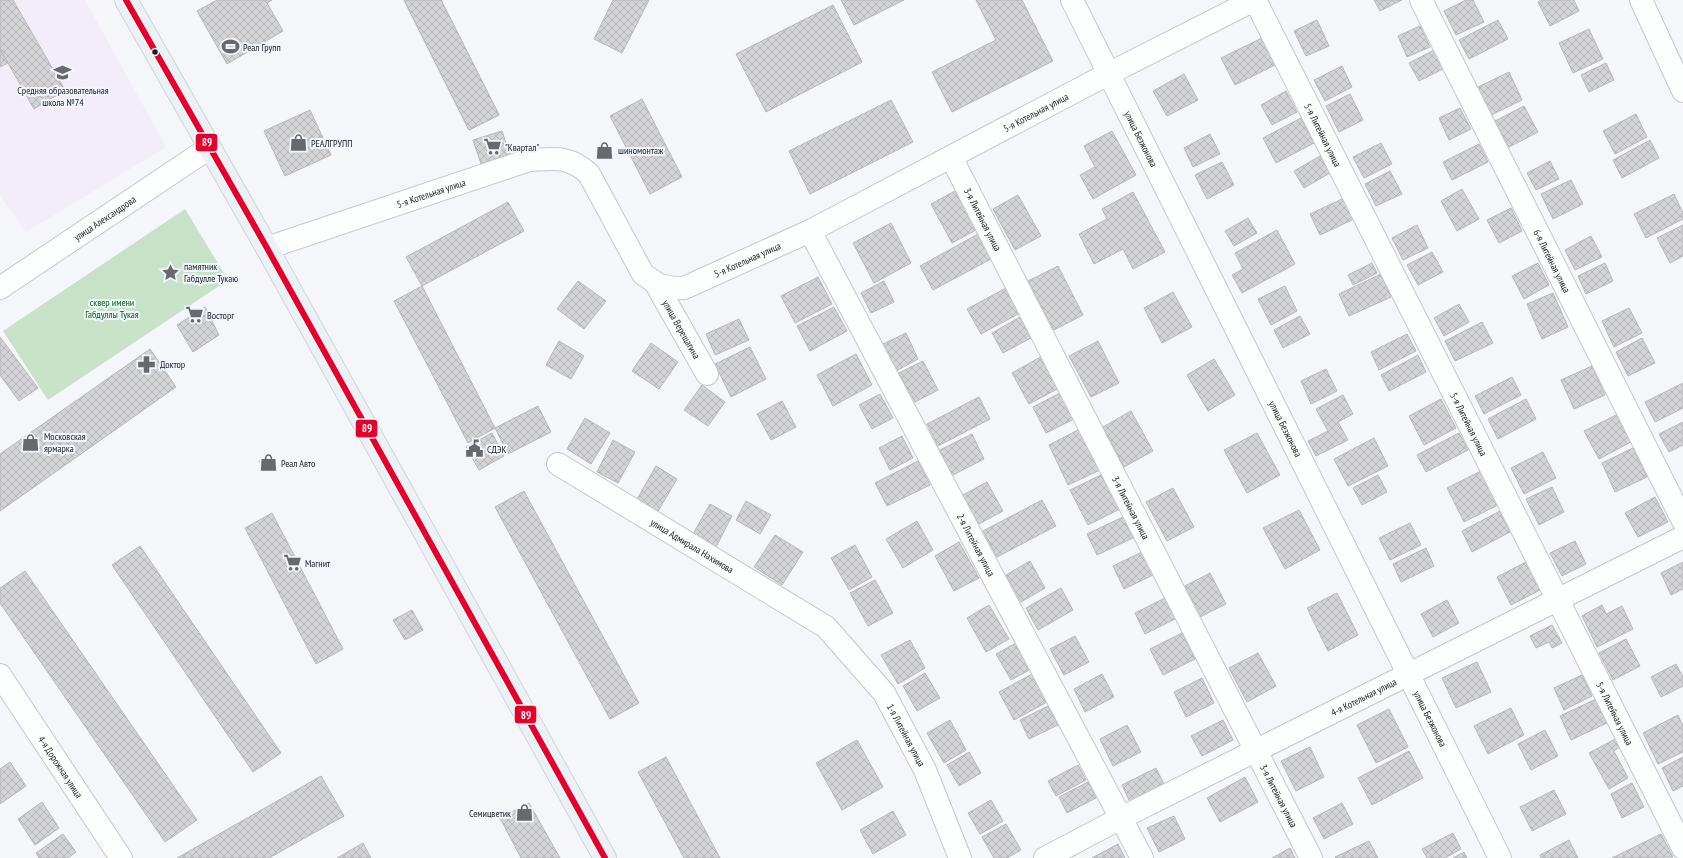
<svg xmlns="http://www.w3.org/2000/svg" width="1683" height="858" viewBox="0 0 1683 858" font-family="'PT Sans Narrow',sans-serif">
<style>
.education{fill:#f3edf9}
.green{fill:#c8e2c8}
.building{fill:url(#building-cross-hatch);stroke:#b7b7ba}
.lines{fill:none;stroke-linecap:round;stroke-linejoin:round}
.minor-casing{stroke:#c5c7ca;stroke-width:24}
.major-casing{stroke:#d2d3d4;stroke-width:24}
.minor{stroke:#fdfefe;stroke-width:22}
.major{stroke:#ebf2f5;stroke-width:22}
.bus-1-casing{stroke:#f1f5fc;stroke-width:9}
.bus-1{stroke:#e4002b;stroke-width:6}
.bus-dot{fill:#1c1d20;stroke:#f1f5fc;stroke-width:1.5}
.labels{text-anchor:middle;stroke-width:4;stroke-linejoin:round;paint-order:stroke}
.poi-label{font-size:10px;fill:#1c1d20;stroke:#f1f5fc;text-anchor:start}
.street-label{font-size:10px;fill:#1c1d20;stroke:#f1f5fc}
.park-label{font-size:10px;fill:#036606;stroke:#f1f5fc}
.line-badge{stroke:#f1f5fc;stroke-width:1.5}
.badge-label{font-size:11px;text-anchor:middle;font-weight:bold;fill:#fff}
</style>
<defs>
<pattern id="building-cross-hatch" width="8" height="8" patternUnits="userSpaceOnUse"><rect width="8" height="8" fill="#d4d4d7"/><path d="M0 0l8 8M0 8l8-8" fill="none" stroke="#b5b6b8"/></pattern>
</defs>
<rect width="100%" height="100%" fill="#f4f6f9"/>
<polygon class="education" points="0,0 85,0 166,147 26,232 0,196"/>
<polygon class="green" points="185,209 228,280 48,400 3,331"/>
<g class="building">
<polygon points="0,0 13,0 65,90 34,109 0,49"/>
<polygon points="217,0 272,0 267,3 283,31 227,64 197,11"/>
<polygon points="404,0 441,0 499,115 469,130"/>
<polygon points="404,0 441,0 499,115 469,130"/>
<polygon points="613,0 649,0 622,53 594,39"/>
<polygon points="841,0 904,0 854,25"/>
<polygon points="976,0 1022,0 1053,61 952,112 932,72 996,40"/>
<polygon points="1374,0 1402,0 1380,11"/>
<polygon points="1466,0 1473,0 1484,22 1456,35 1444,11"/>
<polygon points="1542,0 1574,0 1579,11 1550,26 1538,2"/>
<polygon points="833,5 862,62 766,112 736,54"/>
<polygon points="1317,20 1329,46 1306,56 1294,31"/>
<polygon points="1498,20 1508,39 1469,59 1459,40"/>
<polygon points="1420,26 1430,47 1407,57 1398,36"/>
<polygon points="1589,29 1603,59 1573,73 1559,43"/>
<polygon points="1262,38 1275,65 1235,85 1221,58"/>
<polygon points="1438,48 1447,67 1419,81 1409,63"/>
<polygon points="0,50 8,63 0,67"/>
<polygon points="1606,63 1614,80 1589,92 1581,75"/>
<polygon points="1342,66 1352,87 1325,101 1314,80"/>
<polygon points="1509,72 1522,100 1489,116 1476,88"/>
<polygon points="1184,74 1198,100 1167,116 1153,91"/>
<polygon points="1286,91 1297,112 1272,125 1261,105"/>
<polygon points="1350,94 1363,120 1339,132 1326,106"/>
<polygon points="642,99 682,177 650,194 610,116"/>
<polygon points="891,100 913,142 810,194 789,151"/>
<polygon points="1524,106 1538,132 1509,147 1495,121"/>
<polygon points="1460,108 1471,129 1449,140 1439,118"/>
<polygon points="310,110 331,155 285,176 264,131"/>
<polygon points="1636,114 1647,137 1615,154 1603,131"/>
<polygon points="1301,118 1314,143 1276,163 1263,138"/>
<polygon points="502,131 510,155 481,164 473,140"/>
<polygon points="1112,131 1136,175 1093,199 1080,175 1095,167 1084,146"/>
<polygon points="1210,134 1220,154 1193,167 1184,148"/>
<polygon points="1650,140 1659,158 1622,178 1613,160"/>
<polygon points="1381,143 1392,164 1364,178 1353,157"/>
<polygon points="1479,144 1488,162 1452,180 1443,162"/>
<polygon points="1320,156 1330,173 1304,188 1294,171"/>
<polygon points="1550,161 1559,179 1536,190 1527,173"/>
<polygon points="1222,162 1234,185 1207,199 1195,175"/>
<polygon points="1390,171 1402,194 1376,206 1365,184"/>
<polygon points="1571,180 1583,204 1553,219 1541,194"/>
<polygon points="1462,189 1479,219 1457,231 1441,201"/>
<polygon points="955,191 976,230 952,243 931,204"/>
<polygon points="1133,192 1165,252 1133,269 1123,249 1094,264 1079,234 1107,219 1102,209"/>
<polygon points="1674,194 1683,213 1683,219 1646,238 1634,214"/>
<polygon points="1018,195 1041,236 1015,250 993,209"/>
<polygon points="1344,198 1354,219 1320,235 1310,214"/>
<polygon points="508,202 524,231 422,286 406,257"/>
<polygon points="1511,208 1522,231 1499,243 1487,220"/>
<polygon points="1248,218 1257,233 1234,246 1225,231"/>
<polygon points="891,223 911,263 874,283 853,243"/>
<polygon points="1417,225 1428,248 1403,260 1392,238"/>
<polygon points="1683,225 1683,256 1670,263 1657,238"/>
<polygon points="1277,230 1295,264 1242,293 1232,275 1243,269 1235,253"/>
<polygon points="978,234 991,259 933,290 920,266"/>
<polygon points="1591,236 1602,257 1575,270 1565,250"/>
<polygon points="1432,252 1443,272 1418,285 1407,265"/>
<polygon points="1372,263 1377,273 1353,285 1348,275"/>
<polygon points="1538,263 1549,285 1524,299 1512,276"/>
<polygon points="1605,263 1613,281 1586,294 1578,276"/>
<polygon points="1058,266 1083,315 1054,330 1028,281"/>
<polygon points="1381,274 1391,297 1349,316 1339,294"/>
<polygon points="818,277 832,304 795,323 781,296"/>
<polygon points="578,281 606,301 584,329 557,309"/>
<polygon points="884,281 894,302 871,313 861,293"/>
<polygon points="422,286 495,428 468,443 394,301"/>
<polygon points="1285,286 1297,311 1271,325 1258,299"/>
<polygon points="1006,288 1020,313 981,334 967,309"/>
<polygon points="1173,292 1192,327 1162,343 1144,308"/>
<polygon points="1553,293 1568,327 1542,339 1527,304"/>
<polygon points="1459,304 1469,322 1444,336 1434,318"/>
<polygon points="205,307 219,335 193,352 177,325"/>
<polygon points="834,307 847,331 810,351 797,326"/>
<polygon points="1629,308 1642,333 1614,347 1602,321"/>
<polygon points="1300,316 1310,334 1283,348 1274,330"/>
<polygon points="1020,317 1031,338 1003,353 992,333"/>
<polygon points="739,319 749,340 715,355 706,334"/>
<polygon points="1482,322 1493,343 1455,361 1445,341"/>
<polygon points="906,333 918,359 896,371 883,344"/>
<polygon points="1407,334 1416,351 1379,370 1371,352"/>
<polygon points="0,337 38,388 19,401 0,375"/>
<polygon points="1642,338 1655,363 1628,376 1616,352"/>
<polygon points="559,341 584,356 571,379 546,365"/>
<polygon points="1098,341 1119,383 1091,397 1069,356"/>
<polygon points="651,343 678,362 659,389 632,371"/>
<polygon points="750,347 766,379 731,397 715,364"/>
<polygon points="150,349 176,387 0,511 0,454"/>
<polygon points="856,354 872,385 833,406 817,375"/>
<polygon points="1044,355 1061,387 1029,404 1012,373"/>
<polygon points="1418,355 1426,372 1389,391 1381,375"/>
<polygon points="1214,359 1235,395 1208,411 1187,375"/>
<polygon points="923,361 938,390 915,402 899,373"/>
<polygon points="1592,366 1605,395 1574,409 1561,380"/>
<polygon points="1326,369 1337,391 1311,404 1301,381"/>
<polygon points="1512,377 1521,395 1484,414 1475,396"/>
<polygon points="1683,383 1683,408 1655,422 1645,402"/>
<polygon points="702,385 725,402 708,426 684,410"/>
<polygon points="1062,392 1076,418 1046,433 1033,407"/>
<polygon points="880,394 893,418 872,429 859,405"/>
<polygon points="1343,395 1353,414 1338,422 1348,440 1316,456 1308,441 1328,431 1316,409"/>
<polygon points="979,397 990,419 938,446 927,424"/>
<polygon points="1441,399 1456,428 1424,445 1409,416"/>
<polygon points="1526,399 1536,419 1498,439 1488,419"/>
<polygon points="782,401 796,427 771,440 757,414"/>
<polygon points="538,406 551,432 508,454 495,428"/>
<polygon points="1131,411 1153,451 1124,467 1103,427"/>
<polygon points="1616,415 1631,442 1599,459 1584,431"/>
<polygon points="585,418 610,433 591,464 567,449"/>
<polygon points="1683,422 1683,445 1669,452 1659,434"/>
<polygon points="1080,429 1100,470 1068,485 1049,445"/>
<polygon points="492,433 504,456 479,470 466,447"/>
<polygon points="1257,433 1280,475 1247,493 1224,450"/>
<polygon points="1459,433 1468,450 1426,472 1417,455"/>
<polygon points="972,434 984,459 951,476 938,451"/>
<polygon points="902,436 913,458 890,470 879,448"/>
<polygon points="1374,438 1388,466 1348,486 1334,459"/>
<polygon points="613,440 635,452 618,483 597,472"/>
<polygon points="1633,448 1647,477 1615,492 1602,463"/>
<polygon points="1543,452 1556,478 1524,494 1511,468"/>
<polygon points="270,455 276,465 266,472 259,461"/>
<polygon points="918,461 930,485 887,506 875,483"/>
<polygon points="656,466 677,479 657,513 636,501"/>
<polygon points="1481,471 1498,505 1464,522 1447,488"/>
<polygon points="1103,474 1120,509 1088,525 1070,490"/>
<polygon points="1378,475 1387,492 1362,505 1353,488"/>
<polygon points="987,482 1003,511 977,525 961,496"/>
<polygon points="1552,487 1564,512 1539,525 1526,499"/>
<polygon points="1173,488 1194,527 1167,541 1146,502"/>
<polygon points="524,491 639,703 610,719 495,507"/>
<polygon points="1655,497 1668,522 1638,537 1625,513"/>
<polygon points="1042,500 1056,526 997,557 983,531"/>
<polygon points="746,501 771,515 760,534 736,520"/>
<polygon points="710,504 732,516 716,547 693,534"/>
<polygon points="1299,510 1320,550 1285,569 1263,528"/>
<polygon points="1500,511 1510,532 1472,552 1462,531"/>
<polygon points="272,513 343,649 316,664 245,528"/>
<polygon points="1123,517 1133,538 1097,555 1087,534"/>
<polygon points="917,521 933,550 903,568 886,539"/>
<polygon points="1410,523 1421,545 1390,560 1379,538"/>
<polygon points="775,535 803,552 782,585 754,567"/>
<polygon points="1575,541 1586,564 1562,576 1550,553"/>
<polygon points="959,542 979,578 954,591 935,556"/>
<polygon points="855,545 872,577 849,590 831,558"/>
<polygon points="140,546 281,753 253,772 112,565"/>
<polygon points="1426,548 1434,566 1401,582 1393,564"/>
<polygon points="1142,552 1153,575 1124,589 1113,566"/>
<polygon points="1030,561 1045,588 1021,602 1006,575"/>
<polygon points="1526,562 1540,590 1511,605 1497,577"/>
<polygon points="1683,562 1683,589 1671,595 1661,573"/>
<polygon points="25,571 197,820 165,842 0,603 0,588"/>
<polygon points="1210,573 1226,604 1200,617 1185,586"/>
<polygon points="875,580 893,613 868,626 850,593"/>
<polygon points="1061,588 1073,610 1038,630 1026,608"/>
<polygon points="1337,593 1358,635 1328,651 1307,608"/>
<polygon points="1167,597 1177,618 1145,634 1135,613"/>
<polygon points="1447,600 1459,623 1433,637 1421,614"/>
<polygon points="989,605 1009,639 986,652 967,618"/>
<polygon points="1602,605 1606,614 1622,606 1633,629 1597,647 1582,616"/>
<polygon points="412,610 423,630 405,640 393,620"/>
<polygon points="1552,625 1562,643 1552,648 1549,642 1536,648 1530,636"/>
<polygon points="1182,633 1195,659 1163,675 1150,649"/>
<polygon points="1075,636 1089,662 1064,675 1050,649"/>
<polygon points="1626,639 1640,666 1613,680 1599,653"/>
<polygon points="910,640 925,668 898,684 881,655"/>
<polygon points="1016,643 1031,669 1011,680 996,654"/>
<polygon points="1258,653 1276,686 1247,702 1229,668"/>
<polygon points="1477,662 1491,692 1456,708 1442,678"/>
<polygon points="1676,664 1683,677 1683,686 1661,697 1651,677"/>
<polygon points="925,673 940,698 917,711 903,686"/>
<polygon points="1034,673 1049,701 1014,720 999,692"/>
<polygon points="1102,674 1114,697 1085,712 1074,689"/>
<polygon points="1582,675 1592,696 1564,710 1554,688"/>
<polygon points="1202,678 1214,703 1186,717 1174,692"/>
<polygon points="1596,699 1607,723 1571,740 1560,716"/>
<polygon points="1048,706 1058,725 1029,739 1020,720"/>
<polygon points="1511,708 1524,735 1488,754 1474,726"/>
<polygon points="1389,709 1408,747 1376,763 1357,725"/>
<polygon points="1678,715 1683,726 1683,752 1658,764 1643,733"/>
<polygon points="950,720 966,750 944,763 927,733"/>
<polygon points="1223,720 1233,740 1202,756 1191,736"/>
<polygon points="1127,725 1141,752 1113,766 1100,739"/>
<polygon points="1545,730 1558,756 1531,770 1518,744"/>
<polygon points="1619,737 1623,745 1614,751 1628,778 1609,789 1589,753"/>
<polygon points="857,740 883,787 842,810 816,763"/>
<polygon points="1310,747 1324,777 1296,791 1281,761"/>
<polygon points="1409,751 1423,778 1372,805 1358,778"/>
<polygon points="969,752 981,773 959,786 947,765"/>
<polygon points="666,757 720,858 684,858 638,772"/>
<polygon points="1683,757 1683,786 1673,791 1662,768"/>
<polygon points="10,762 26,786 0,804 0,769"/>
<polygon points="1078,765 1086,780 1056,796 1048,781"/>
<polygon points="1156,768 1165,786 1131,804 1122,785"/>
<polygon points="321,776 344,816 269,858 177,858"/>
<polygon points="1245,777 1258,802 1220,822 1207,798"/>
<polygon points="1088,782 1096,798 1067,813 1059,797"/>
<polygon points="1632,783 1644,807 1622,818 1611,794"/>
<polygon points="1554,790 1566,814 1532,831 1520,807"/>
<polygon points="991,800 1003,821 980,834 968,813"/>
<polygon points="42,802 59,828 35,845 18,819"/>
<polygon points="529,803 560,858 521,858 500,818"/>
<polygon points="1342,803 1353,824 1324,839 1313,818"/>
<polygon points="893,811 906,835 873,854 860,830"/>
<polygon points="1174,816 1185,839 1159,852 1147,828"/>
<polygon points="1006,824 1021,850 1007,858 994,858 982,837"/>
<polygon points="1453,833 1461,849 1445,858 1427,858 1422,849"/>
<polygon points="63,834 76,852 68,858 39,858 36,853"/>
<polygon points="1661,834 1673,857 1612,858"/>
<polygon points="1569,840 1578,858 1541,858 1540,855"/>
<polygon points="1369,841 1378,858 1336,858 1335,857"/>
<polygon points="363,843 371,858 337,858"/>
<polygon points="1118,844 1125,858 1092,858"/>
<polygon points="1290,848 1295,858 1272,858"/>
<polygon points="1464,852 1467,858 1453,858"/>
</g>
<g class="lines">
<defs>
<g id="minor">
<path id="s1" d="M 1072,0 L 1500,858"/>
<path id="s2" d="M 1255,0 L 1683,848"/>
<path id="s3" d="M 1421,0 L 1683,521"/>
<polyline points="1641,0 1683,91"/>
<path id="s4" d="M 951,157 L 1311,858"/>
<path id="s5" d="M 810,231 L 1142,858"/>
<path id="s6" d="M 267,248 L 529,160 C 554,159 569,155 589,174 L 643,274 C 659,286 664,288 684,288 L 810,231 L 1108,74 L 1254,0"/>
<path id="s7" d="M 656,284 L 707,374"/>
<path id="s8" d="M 0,288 L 209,148"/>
<path id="s9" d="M 558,464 L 826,627 L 884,693 L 925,770 L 960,858"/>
<path id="s10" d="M 0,675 L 121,858"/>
<path id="s11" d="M 1045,858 L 1121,818 L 1683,537"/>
</g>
<polyline id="major" points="126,0 267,248 605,858"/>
</defs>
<use href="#minor" class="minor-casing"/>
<use href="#major" class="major-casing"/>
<use href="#minor" class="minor"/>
<use href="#major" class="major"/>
<defs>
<polyline id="bus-1" points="126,0 267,248 605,858"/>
</defs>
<use href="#bus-1" class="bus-1-casing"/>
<use href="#bus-1" class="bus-1"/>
</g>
<defs>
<symbol id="stadium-bare" viewBox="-9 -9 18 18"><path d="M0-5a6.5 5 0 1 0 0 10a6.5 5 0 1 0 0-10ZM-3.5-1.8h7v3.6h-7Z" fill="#68696c" stroke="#f1f5fc" stroke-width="2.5" paint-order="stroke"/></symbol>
<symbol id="school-bare" viewBox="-9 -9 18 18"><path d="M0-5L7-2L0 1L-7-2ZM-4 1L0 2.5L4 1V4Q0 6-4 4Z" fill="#68696c" stroke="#f1f5fc" stroke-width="2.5" paint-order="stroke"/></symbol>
<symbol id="shop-bare" viewBox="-9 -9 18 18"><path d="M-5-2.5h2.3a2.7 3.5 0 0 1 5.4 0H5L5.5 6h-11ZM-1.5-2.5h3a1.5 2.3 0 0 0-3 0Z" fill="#68696c" stroke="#f1f5fc" stroke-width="2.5" paint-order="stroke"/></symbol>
<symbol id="supermarket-bare" viewBox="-9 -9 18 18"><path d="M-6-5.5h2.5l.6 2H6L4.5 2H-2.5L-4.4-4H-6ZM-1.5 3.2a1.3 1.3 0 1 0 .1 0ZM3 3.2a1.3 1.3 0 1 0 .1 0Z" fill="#68696c" stroke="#f1f5fc" stroke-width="2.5" paint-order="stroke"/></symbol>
<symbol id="sight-bare" viewBox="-9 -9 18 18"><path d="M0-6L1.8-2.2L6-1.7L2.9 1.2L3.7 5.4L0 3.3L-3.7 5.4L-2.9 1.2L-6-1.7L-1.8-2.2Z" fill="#68696c" stroke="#f1f5fc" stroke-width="2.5" paint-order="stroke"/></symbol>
<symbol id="pharmacy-bare" viewBox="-9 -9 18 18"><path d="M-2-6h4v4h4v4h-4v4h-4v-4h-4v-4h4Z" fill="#68696c" stroke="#f1f5fc" stroke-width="2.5" paint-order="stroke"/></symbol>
<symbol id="civic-bare" viewBox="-9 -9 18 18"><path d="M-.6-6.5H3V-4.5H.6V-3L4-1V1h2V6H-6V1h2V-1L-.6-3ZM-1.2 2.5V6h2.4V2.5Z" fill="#68696c" stroke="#f1f5fc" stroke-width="2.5" paint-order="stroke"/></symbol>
</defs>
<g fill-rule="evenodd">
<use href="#stadium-bare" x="218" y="34" width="25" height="25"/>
<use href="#school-bare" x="50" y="60" width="25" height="25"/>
<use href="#shop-bare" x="286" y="130" width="25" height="25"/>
<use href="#supermarket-bare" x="480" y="134" width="25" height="25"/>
<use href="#shop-bare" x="592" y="138" width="25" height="25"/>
<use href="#sight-bare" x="158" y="260" width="25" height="25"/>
<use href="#supermarket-bare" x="182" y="302" width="25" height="25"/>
<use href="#pharmacy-bare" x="134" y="352" width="25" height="25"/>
<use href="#shop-bare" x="18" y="430" width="25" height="25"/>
<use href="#civic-bare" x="462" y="436" width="25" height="25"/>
<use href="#shop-bare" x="256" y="450" width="25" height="25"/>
<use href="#supermarket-bare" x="280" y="550" width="25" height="25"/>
<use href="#shop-bare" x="512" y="800" width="25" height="25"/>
</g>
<circle class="bus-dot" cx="155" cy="52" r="3.5"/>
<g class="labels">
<g class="poi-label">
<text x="243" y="51">Реал Групп</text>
<text x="63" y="94" text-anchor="middle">Средняя образовательная<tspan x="63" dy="12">школа №74</tspan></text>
<text x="311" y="147">РЕАЛГРУПП</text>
<text x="505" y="151">"Квартал"</text>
<text x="618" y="154">шиномонтаж</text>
<text x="184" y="270">памятник<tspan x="184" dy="12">Габдулле Тукаю</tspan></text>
<text x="207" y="319">Восторг</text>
<text x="160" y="368">Доктор</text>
<text x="44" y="440">Московская<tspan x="44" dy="12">ярмарка</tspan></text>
<text x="487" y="453">СДЭК</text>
<text x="281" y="467">Реал Авто</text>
<text x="305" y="567">Магнит</text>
<text x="511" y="817" text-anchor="end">Семицветик</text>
</g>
<g class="street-label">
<text dy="4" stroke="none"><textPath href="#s6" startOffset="892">5-я Котельная улица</textPath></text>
<text dy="4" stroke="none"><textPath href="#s2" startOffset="151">5-я Литейная улица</textPath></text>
<text dy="4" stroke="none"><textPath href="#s1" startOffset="155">улица Безжонова</textPath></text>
<text dy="4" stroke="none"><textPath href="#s6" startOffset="173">5-я Котельная улица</textPath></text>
<text dy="4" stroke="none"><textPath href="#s8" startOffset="126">улица Александрова</textPath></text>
<text dy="4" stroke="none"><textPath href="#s4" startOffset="70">3-я Литейная улица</textPath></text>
<text dy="4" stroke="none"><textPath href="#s6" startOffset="568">5-я Котельная улица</textPath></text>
<text dy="4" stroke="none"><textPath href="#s3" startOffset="292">6-я Литейная улица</textPath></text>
<text dy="4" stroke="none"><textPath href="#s7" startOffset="52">улица Верещагина</textPath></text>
<text dy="4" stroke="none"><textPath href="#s2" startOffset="475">5-я Литейная улица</textPath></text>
<text dy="4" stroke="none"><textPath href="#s1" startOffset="479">улица Безжонова</textPath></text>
<text dy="4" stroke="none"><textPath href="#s4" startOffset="394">3-я Литейная улица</textPath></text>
<text dy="4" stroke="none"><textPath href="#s5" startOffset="355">2-я Литейная улица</textPath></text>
<text dy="4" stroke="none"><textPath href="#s9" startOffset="157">улица Адмирала Нахимова</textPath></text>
<text dy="4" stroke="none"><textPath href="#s11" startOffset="357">4-я Котельная улица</textPath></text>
<text dy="4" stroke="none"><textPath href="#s2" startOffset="799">5-я Литейная улица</textPath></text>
<text dy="4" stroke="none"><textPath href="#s1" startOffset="803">улица Безжонова</textPath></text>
<text dy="4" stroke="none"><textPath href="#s9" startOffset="449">1-я Литейная улица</textPath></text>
<text dy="4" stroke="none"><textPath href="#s10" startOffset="110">4-я Дорожная улица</textPath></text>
<text dy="4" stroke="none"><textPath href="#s4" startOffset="718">3-я Литейная улица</textPath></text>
</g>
<g class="park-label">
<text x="112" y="306">сквер имени<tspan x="112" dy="12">Габдуллы Тукая</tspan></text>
</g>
</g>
<g class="line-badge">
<rect x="195" y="133" width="23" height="19" rx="4" fill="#e4002b"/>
<rect x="355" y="419" width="23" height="19" rx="4" fill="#e4002b"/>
<rect x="514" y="705" width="23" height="19" rx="4" fill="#e4002b"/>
</g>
<g class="badge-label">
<text x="207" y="146">89</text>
<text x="367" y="432">89</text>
<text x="526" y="719">89</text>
</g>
</svg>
